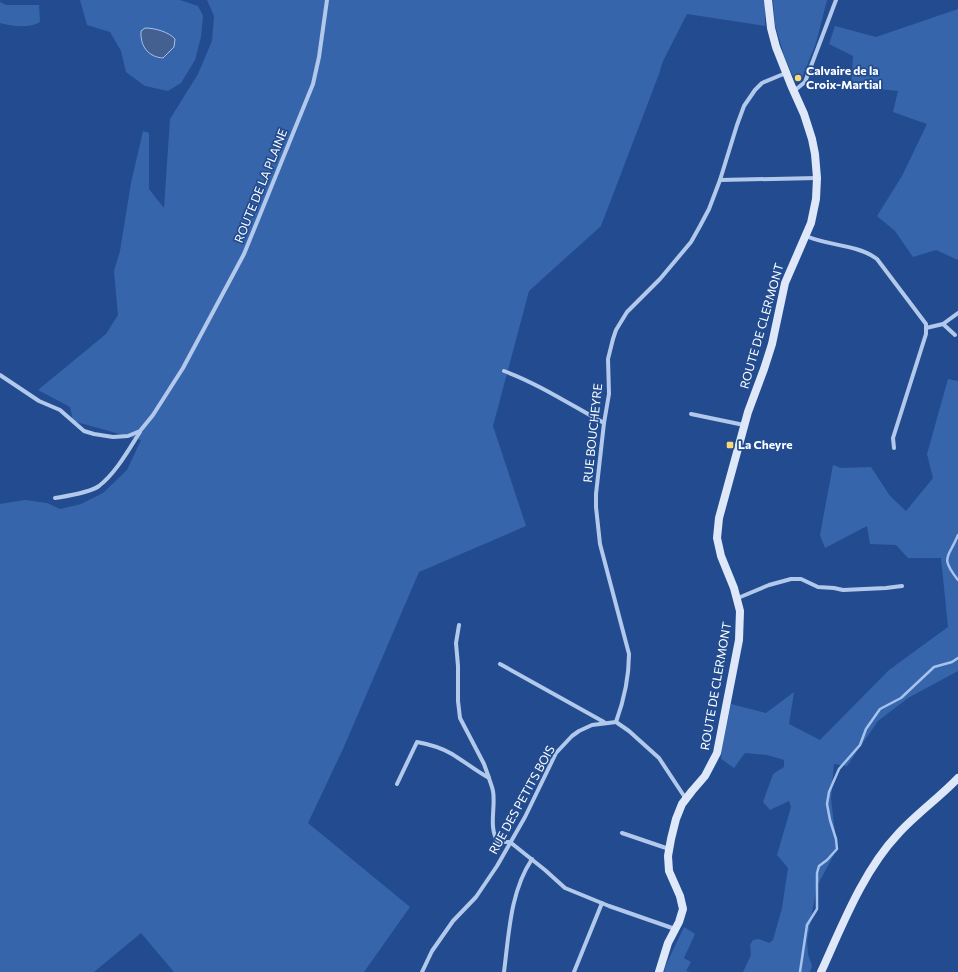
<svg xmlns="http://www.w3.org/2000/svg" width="958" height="972" viewBox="0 0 958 972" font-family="Commissioner,sans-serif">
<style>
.green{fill:#3665ac}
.water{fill:#436091;stroke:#a6c3ed}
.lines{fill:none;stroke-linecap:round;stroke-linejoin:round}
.stream{stroke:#a6c3ed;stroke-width:2.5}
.street{stroke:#b2c9ec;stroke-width:4}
.secondary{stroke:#dee8f9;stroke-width:8}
.poi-dot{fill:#f8d974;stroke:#224c8f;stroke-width:1.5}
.labels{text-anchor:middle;stroke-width:3.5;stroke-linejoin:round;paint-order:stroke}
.poi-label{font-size:12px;font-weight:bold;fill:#fff;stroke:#224c8f;text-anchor:start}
.street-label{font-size:12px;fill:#fff;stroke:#224c8f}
</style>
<rect width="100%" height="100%" fill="#224c8f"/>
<g class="green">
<polygon points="80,0 180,0 198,6 203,16 201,37 195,60 181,83 168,91 145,86 126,72 121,51 110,32 87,25"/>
<polygon points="207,0 765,0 765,26 687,14 663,61 659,74 601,226 529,291 493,426 526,526 419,572 343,749 308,823 410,907 364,972 174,972 141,933 94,972 0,972 0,504 25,500 47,503 60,509 81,504 103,493 127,470 141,440 73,421 70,407 38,390 106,334 118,315 114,271 120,251 131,183 143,131 149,133 149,189 164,208 170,119 198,74 212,41 214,16"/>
<polygon points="773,0 827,0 816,43 801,80 794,79 784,55 775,25"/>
<path d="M 0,2 L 6,5 L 39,5 L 40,22 C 29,29 12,26 0,23 Z"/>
<polygon points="958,9 958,260 936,250 913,257 895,231 877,216 902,176 927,124 893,112 898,91 851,86 853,56 829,44 835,26 876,37"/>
<polygon points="948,379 958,381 958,671 908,698 878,721 847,766 834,764 831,799 837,849 817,886 807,941 808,954 812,966 810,972 743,972 751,955 750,945 753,940 759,939 769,943 773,940 782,908 788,868 777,855 791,807 789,801 770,810 763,802 773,774 784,767 784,760 767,755 745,753 734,768 721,759 722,748 731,704 766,713 794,692 789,724 820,740 889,670 948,627 941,558 908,558 896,545 870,544 867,526 825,548 820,535 833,465 841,468 871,467 890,496 906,511 933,478 927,454"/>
<polygon points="684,927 695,934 684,958 691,962 686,971 691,972 664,972 666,965"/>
</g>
<path class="water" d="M 145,28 C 155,28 169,32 175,39 L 174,47 L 163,58 C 148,57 140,46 141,31 Z"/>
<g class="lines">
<g class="stream">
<path d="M 958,535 C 949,558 939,556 958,580"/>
<polyline points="800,972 807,925 817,909 817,873 819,866 827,860 837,849 836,839 830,820 827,804 829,792 839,769 860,745 866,729 880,709 901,698 934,667 952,662 958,658"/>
</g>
<g class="street">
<polyline points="794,91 805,82 836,0"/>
<polyline points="720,180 817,178"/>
<path d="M 806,236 C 828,246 857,244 877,259 L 926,324 L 926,334 L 893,438 L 894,448"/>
<polyline points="943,324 955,335"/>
<polyline points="926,328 943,324 958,313"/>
<path d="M 504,371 C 539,384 571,405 604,423"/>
<polyline points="0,375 39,401 60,410 84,431 94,434 113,437 128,436 140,431 153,415 183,368 244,254 313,84 319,57 327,0"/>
<polyline points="691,414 744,425"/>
<path d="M 55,498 C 67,496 89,493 99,486 C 116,473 129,449 140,432"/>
<polyline points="738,598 769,585 791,579 801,579 818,587 834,588 843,590 886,588 902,586"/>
<polyline points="459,625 456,643 458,666 458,701 460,718 484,764 489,778"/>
<polyline points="500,664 604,722"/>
<path d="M 616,722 C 624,700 629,678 629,654 L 600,544 L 596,507 L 596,494 L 604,423 L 609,394 L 608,359 L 613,339 L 616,330 L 627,312 L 660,279 L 691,242 L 700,226 L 709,209 L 720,180 L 737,125 L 744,106 L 755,90 L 762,83 L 786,73"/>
<polyline points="616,722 629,731 659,758 686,799"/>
<path d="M 397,784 L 417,742 C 428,744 442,748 452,754 C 465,762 476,771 489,778 C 490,782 492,786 493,791 C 496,807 488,827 498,842 L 510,842 L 545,870 L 565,888 L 609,906 L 675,929"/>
<polyline points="622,833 669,849"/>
<polyline points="422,972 432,951 453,921 476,897 497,866 525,817 556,753 572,736 579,731 592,725 616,722"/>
<path d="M 504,972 C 509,934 510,892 532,859"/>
<polyline points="574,972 602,903"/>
</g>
<g class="secondary">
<polyline points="659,972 668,943 679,922 683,909 680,896 669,871 668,856 671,839 676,819 682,804 692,791 705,776 717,753 739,640 740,611 734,588 721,556 717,538 719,518 748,412 764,369 772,344 785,283 811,223 816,199 817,178 815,154 812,139 804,114 791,85 776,47 771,28 768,0"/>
<path d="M 821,972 C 842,926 863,871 898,834 C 916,814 939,798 958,778"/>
</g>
</g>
<g class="poi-dot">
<circle cx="798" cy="78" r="4"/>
<rect x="726" y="441" width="8" height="8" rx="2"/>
</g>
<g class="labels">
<g class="poi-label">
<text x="806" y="75">Calvaire de la<tspan x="806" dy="14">Croix-Martial</tspan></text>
<text x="738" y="449">La Cheyre</text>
</g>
<g class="street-label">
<text transform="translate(261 186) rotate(-68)" y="4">ROUTE DE LA PLAINE</text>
<text transform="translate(762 326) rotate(-74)" y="4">ROUTE DE CLERMONT</text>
<text transform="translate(593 433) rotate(-84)" y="4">RUE BOUCHEYRE</text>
<text transform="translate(716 686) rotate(-80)" y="4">ROUTE DE CLERMONT</text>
<text transform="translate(522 800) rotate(-61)" y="4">RUE DES PETITS BOIS</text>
</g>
</g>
</svg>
